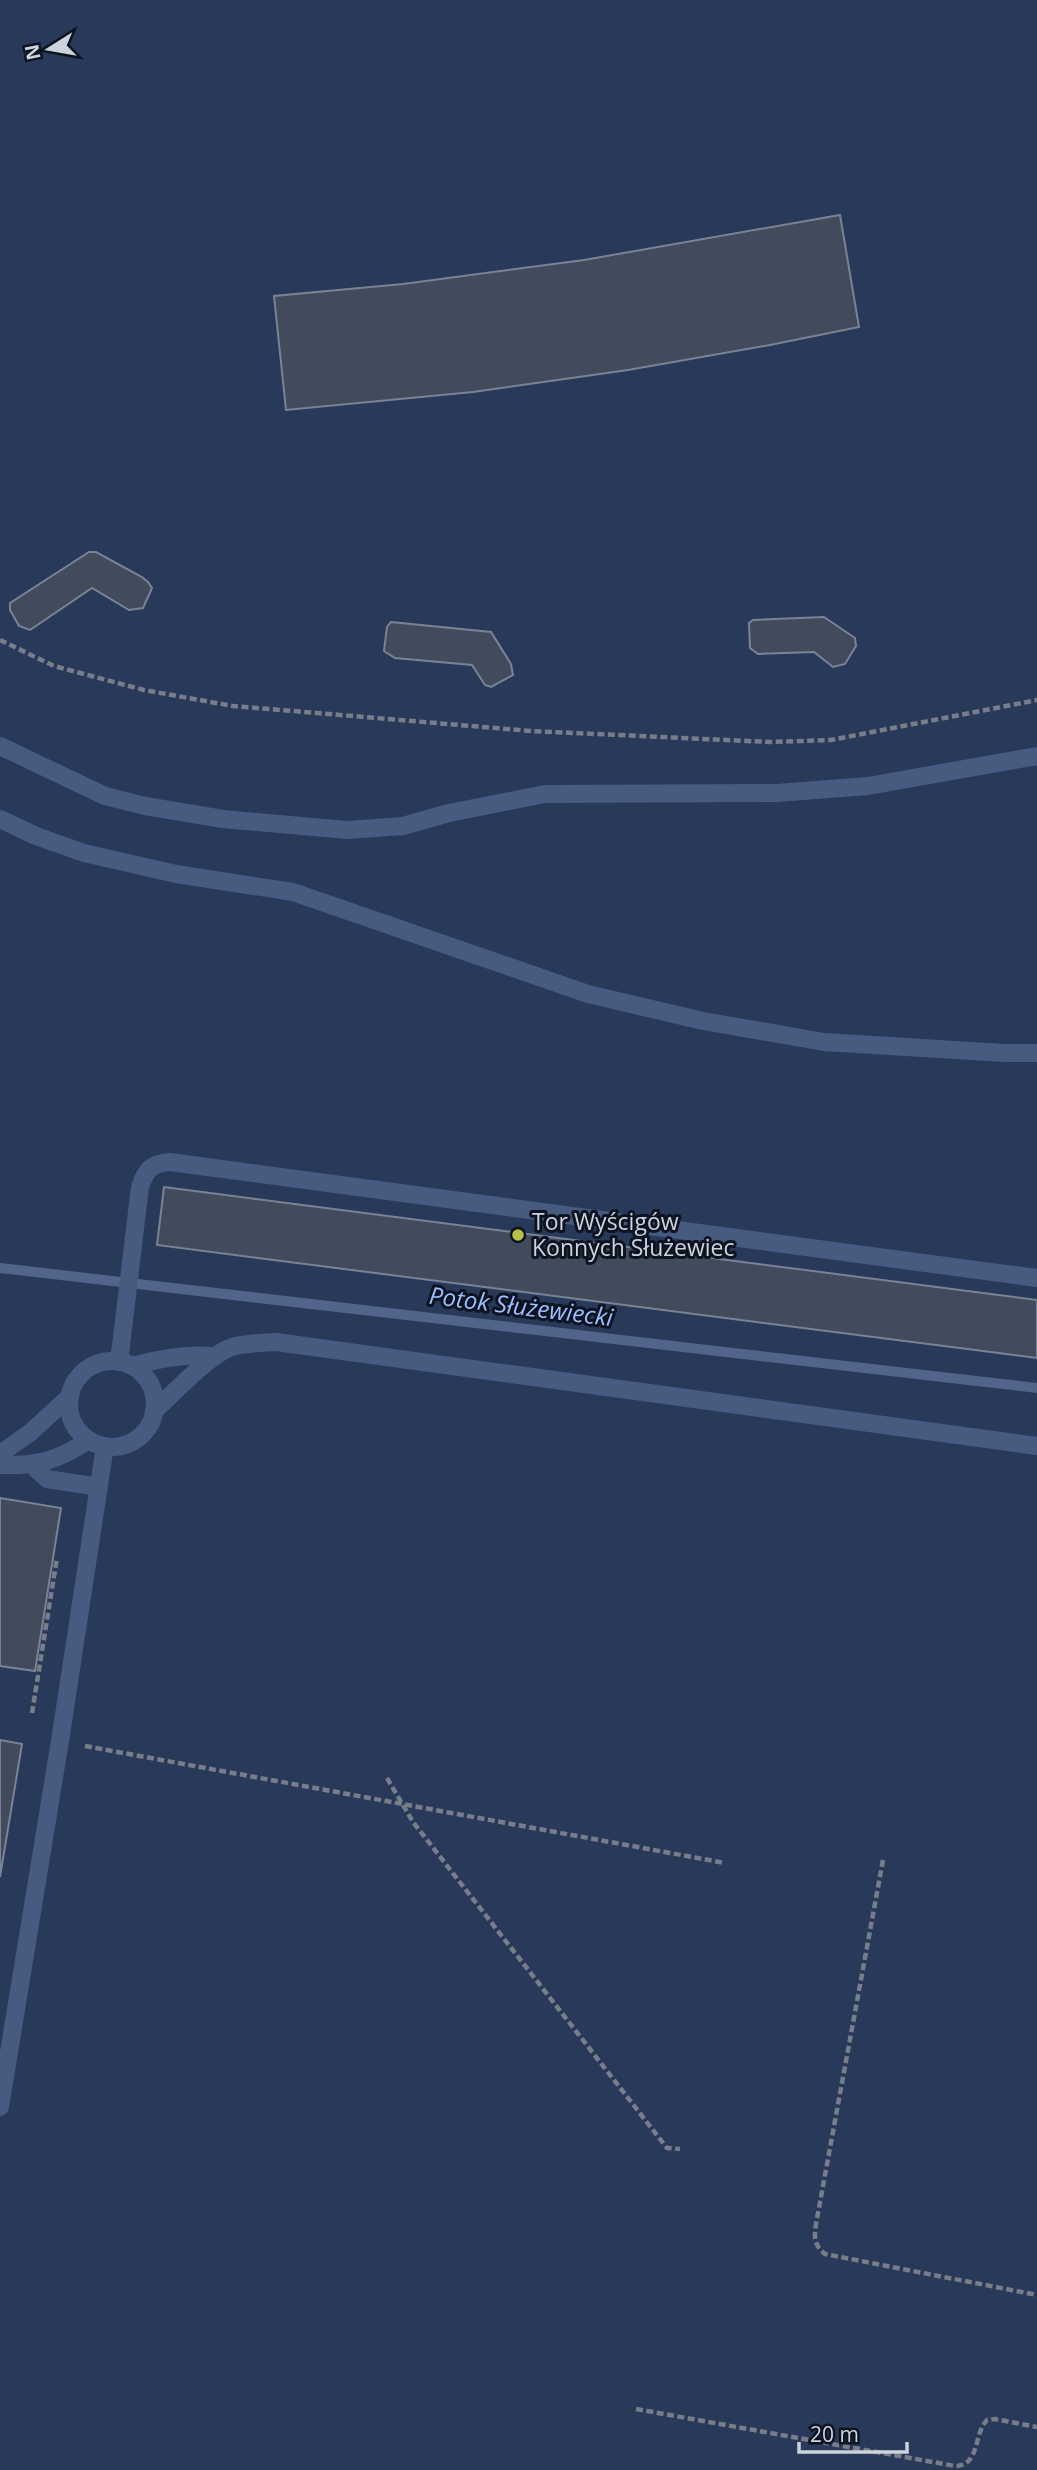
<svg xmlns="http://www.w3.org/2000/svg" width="1037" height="2470" viewBox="0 0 1037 2470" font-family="'Open Sans',sans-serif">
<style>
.green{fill:#283959}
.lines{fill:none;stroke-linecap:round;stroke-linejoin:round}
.stream{stroke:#526489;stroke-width:10}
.building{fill:#424b5b;stroke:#7a8396;stroke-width:2}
.path{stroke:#777e89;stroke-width:4.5;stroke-dasharray:7 3.5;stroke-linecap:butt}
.minor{stroke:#475b81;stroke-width:18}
.poi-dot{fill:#b8c147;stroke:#0d1421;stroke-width:2.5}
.labels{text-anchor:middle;stroke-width:6;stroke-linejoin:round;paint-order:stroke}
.poi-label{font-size:23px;fill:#cdd3dc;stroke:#0d1421;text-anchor:start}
.water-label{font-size:24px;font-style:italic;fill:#9ebefd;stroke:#0d1421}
</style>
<rect width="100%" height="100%" fill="#151d2b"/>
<rect class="green" x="0" y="0" width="1037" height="2470"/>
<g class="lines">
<polyline class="stream" points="0,1268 1037,1388"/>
</g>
<g class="building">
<polygon points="840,215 859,327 770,345 628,370 473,392 286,410 274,296 403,284 584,260"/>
<polygon points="89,552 96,552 142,577 148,582 152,588 143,608 129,610 92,588 30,630 19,626 10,610 10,603"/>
<polygon points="824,617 855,638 856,646 845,664 833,667 814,652 758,654 750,648 749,623 753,620"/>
<polygon points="391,622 491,632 511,664 513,675 491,687 485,685 472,665 395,658 384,651 387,627"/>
<polygon points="164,1187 1037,1300 1037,1358 157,1245"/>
<polygon points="0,1498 61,1508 35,1671 0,1666"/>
<polygon points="0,1740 22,1744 0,1877"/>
</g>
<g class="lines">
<g class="path">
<polyline points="0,640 54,666 144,690 233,706 531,731 770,742 831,740 1037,700"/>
<polyline points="32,1713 57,1558"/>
<polyline points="85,1746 725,1863"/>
<polyline points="387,1778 413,1822 667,2148 680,2149"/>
<path d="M 883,1860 L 816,2224 C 814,2237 814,2245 825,2254 L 1037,2295"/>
<path d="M 636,2409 L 955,2466 C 980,2466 973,2435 987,2420 L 995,2419 L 1037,2427"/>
</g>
<g class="minor">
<polyline points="0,746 105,796 145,806 223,819 347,830 403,826 449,813 545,794 777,793 868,786 1037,756"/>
<polyline points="0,819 36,836 84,853 176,874 293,892 588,994 703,1021 824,1042 1004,1053 1037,1053"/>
<circle cx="112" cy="1404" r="43"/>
<path d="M 119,1362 L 140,1187 C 146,1170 151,1163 170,1162 L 1037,1278"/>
<path d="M 132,1366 C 159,1359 184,1354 212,1356"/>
<path d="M 154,1411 C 173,1394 210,1354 232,1347 C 246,1343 261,1343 276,1342 L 1037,1446"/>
<polyline points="0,1454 31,1432 70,1396"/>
<path d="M 0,1465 C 37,1466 57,1461 89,1440"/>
<polyline points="32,1465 47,1479 99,1487"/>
<polyline points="0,2107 60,1741 105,1446"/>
</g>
</g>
<circle class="poi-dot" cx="518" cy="1235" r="7"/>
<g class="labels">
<g class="poi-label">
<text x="532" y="1230">Tor Wyścigów<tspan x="532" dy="26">Konnych Służewiec</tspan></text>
</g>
<g class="water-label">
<text transform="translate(521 1307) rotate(7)" y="8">Potok Służewiecki</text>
</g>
</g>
<g transform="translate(49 49) rotate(259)" stroke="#0d1421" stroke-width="5" paint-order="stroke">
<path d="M0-5L12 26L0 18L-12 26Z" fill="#cdd3dc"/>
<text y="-10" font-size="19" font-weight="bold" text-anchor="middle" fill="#cdd3dc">N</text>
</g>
<path d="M799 2442v10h108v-10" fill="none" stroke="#cdd3dc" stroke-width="3.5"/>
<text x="810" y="2442" font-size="21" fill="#cdd3dc" stroke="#0d1421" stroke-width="5" paint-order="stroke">20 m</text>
</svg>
